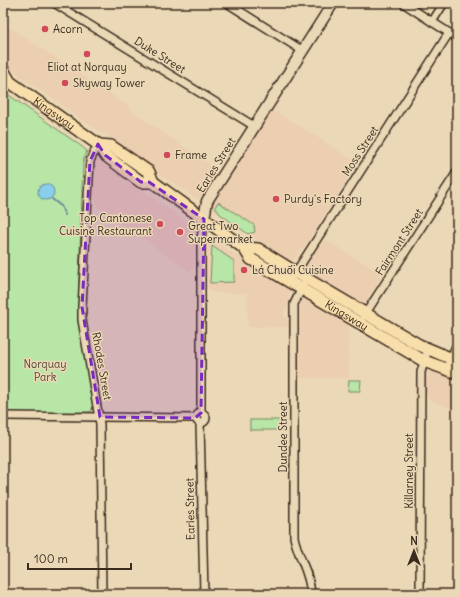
<svg xmlns="http://www.w3.org/2000/svg" width="460" height="597" viewBox="0 0 460 597" font-family="Delius,sans-serif">
<style>
.built{fill:#ecceb1}
.green{fill:#b7e6a6;stroke:#798862}
.water{fill:#89cfeb;stroke:#6a8d99}
.lines{fill:none;stroke-linecap:round;stroke-linejoin:round}
.stream{stroke:#6a8d99;stroke-width:2}
.street-casing{stroke:#3b2a1e;stroke-width:10}
.secondary-casing{stroke:#3b2a1e;stroke-width:13}
.primary-casing{stroke:#3b2a1e;stroke-width:14}
.street{stroke:#ebd8b6;stroke-width:7}
.secondary{stroke:#ebd8b6;stroke-width:10}
.primary{stroke:#f8deab;stroke-width:11}
.marked{fill:#7b2cbf;fill-opacity:0.2;stroke:#7b2cbf;stroke-width:3;stroke-dasharray:8 5;stroke-linejoin:round}
.poi-dot{fill:#d1495b;stroke:#ebd8b6;stroke-width:1.5}
.labels{text-anchor:middle;stroke-width:3;stroke-linejoin:round;paint-order:stroke}
.poi-label{font-size:11px;fill:#3b2a1e;stroke:#ebd8b6;text-anchor:start}
.street-label{font-size:11px;fill:#3b2a1e;stroke:#ebd8b6}
.park-label{font-size:11px;fill:#4e4632;stroke:#ebd8b6}
</style>
<rect width="100%" height="100%" fill="#ebd8b6"/>
<filter id="ink" filterUnits="userSpaceOnUse"><feTurbulence type="fractalNoise" baseFrequency=".025" numOctaves="2"/><feDisplacementMap in="SourceGraphic" scale="8" xChannelSelector="R" yChannelSelector="G"/><feConvolveMatrix kernelMatrix="1 2 1 2 8 2 1 2 1" color-interpolation-filters="sRGB"/></filter>
<g filter="url(#ink)">
<g class="built">
<polygon points="3,23 130,107 129,109 219,171 200,197 197,199 193,197 3,64"/>
<polygon points="275,111 355,161 354,163 356,166 306,244 291,262 213,210 213,204 270,114"/>
<polygon points="98,159 193,226 195,231 194,268 191,269 191,272 97,207 97,203 93,200 94,171 92,164 94,161"/>
<polygon points="213,240 290,290 288,308 283,311 284,316 288,318 289,327 248,327 247,293 211,293 211,290 207,289 206,245 209,241"/>
<polygon points="322,241 326,242 327,241 380,273 379,275 381,278 363,305 361,305 305,271 305,267"/>
<polygon points="305,299 348,323 349,378 299,378 300,303 301,300"/>
<polygon points="432,369 457,378 457,411 429,400 429,397 425,395 425,373 427,370"/>
</g>
<g class="green">
<polygon points="3,91 81,146 87,151 83,162 78,311 94,406 90,412 3,413"/>
<polygon points="218,202 254,225 255,232 248,234 220,214 215,207"/>
<polygon points="212,246 234,261 234,282 210,283"/>
<polygon points="349,380 361,380 360,391 348,391"/>
<rect x="250" y="420" width="33" height="10"/>
</g>
<circle class="water" cx="46" cy="192" r="8"/>
<g class="lines">
<polyline class="stream" points="52,199 61,206 65,215"/>
<defs>
<g id="street">
<polyline points="54,3 254,126"/>
<polyline points="227,3 303,51"/>
<polyline points="403,3 457,38"/>
<polyline points="432,22 444,3"/>
<polyline points="98,144 90,161 82,307 82,320 100,424 102,594"/>
<polyline points="294,275 449,33"/>
<path d="M 303,286 L 294,304 L 294,537 C 298,557 310,573 311,594"/>
<polyline points="364,316 457,172"/>
<polyline points="449,362 457,344"/>
<circle cx="201" cy="418" r="5"/>
<polyline points="201,413 201,238 204,219"/>
<polyline points="3,416 195,418"/>
<polyline points="200,423 204,594"/>
<polyline points="420,594 421,372 428,349"/>
</g>
<polyline id="secondary" points="204,219 207,201 333,3"/>
<g id="primary">
<path id="s1" d="M 3,70 L 10,82 L 99,145 L 105,155 L 141,182 L 153,182 L 244,248 L 251,259 L 424,361 L 457,373"/>
<polyline points="99,145 111,146 149,172 153,182"/>
<polyline points="244,248 258,249 295,272 419,345 457,361"/>
</g>
</defs>
<use href="#street" class="street-casing"/>
<use href="#secondary" class="secondary-casing"/>
<use href="#primary" class="primary-casing"/>
<use href="#street" class="street"/>
<use href="#secondary" class="secondary"/>
<use href="#primary" class="primary"/>
</g>
</g>
<path class="marked" d="M 98,144 L 105,155 L 141,182 L 149,182 L 204,219 L 201,413 L 195,418 L 100,417 L 82,307 L 90,161 Z"/>
<g class="poi-dot">
<circle cx="45" cy="29" r="4"/>
<circle cx="87" cy="54" r="4"/>
<circle cx="65" cy="83" r="4"/>
<circle cx="167" cy="155" r="4"/>
<circle cx="276" cy="199" r="4"/>
<circle cx="160" cy="224" r="4"/>
<circle cx="180" cy="232" r="4"/>
<circle cx="244" cy="270" r="4"/>
</g>
<g class="labels">
<g class="poi-label">
<text x="53" y="33">Acorn</text>
<text x="87" y="71" text-anchor="middle">Eliot at Norquay</text>
<text x="73" y="87">Skyway Tower</text>
<text x="175" y="159">Frame</text>
<text x="284" y="203">Purdy's Factory</text>
<text x="152" y="222" text-anchor="end">Top Cantonese<tspan x="152" dy="13">Cuisine Restaurant</tspan></text>
<text x="188" y="230">Great Two<tspan x="188" dy="13">Supermarket</tspan></text>
<text x="252" y="274">Lá Chuối Cuisine</text>
</g>
<g class="street-label">
<text transform="translate(160 55) rotate(32)" y="4">Duke Street</text>
<text dy="4" stroke="none"><textPath href="#s1" startOffset="68">Kingsway</textPath></text>
<text transform="translate(360 151) rotate(-57)" y="4">Moss Street</text>
<text transform="translate(216 165) rotate(-58)" y="4">Earles Street</text>
<text transform="translate(399 242) rotate(-57)" y="4">Fairmont Street</text>
<text dy="4" stroke="none"><textPath href="#s1" startOffset="428">Kingsway</textPath></text>
<text transform="translate(102 366) rotate(80)" y="4">Rhodes Street</text>
<text transform="translate(283 437) rotate(-90)" y="4">Dundee Street</text>
<text transform="translate(409 471) rotate(-90)" y="4">Killarney Street</text>
<text transform="translate(190 509) rotate(-91)" y="4">Earles Street</text>
</g>
<g class="park-label">
<text x="45" y="368">Norquay<tspan x="45" dy="13">Park</tspan></text>
</g>
</g>
<rect width="460" height="597" fill="none" stroke="#ebd8b6" stroke-width="16"/>
<rect x="8" y="8" width="444" height="581" fill="none" stroke="#3b2a1e" stroke-width="1.5" filter="url(#ink)"/>
<g transform="translate(414 551)" stroke="#ebd8b6" stroke-width="3" paint-order="stroke">
<path d="M0-3L7 15L0 10L-7 15Z" fill="#3b2a1e"/>
<text y="-6" font-size="11" font-weight="bold" text-anchor="middle" fill="#3b2a1e">N</text>
</g>
<path d="M28 563v6h103v-6" fill="none" stroke="#3b2a1e" stroke-width="2"/>
<text x="34" y="563" font-size="12" fill="#3b2a1e" stroke="#ebd8b6" stroke-width="3" paint-order="stroke">100 m</text>
</svg>
